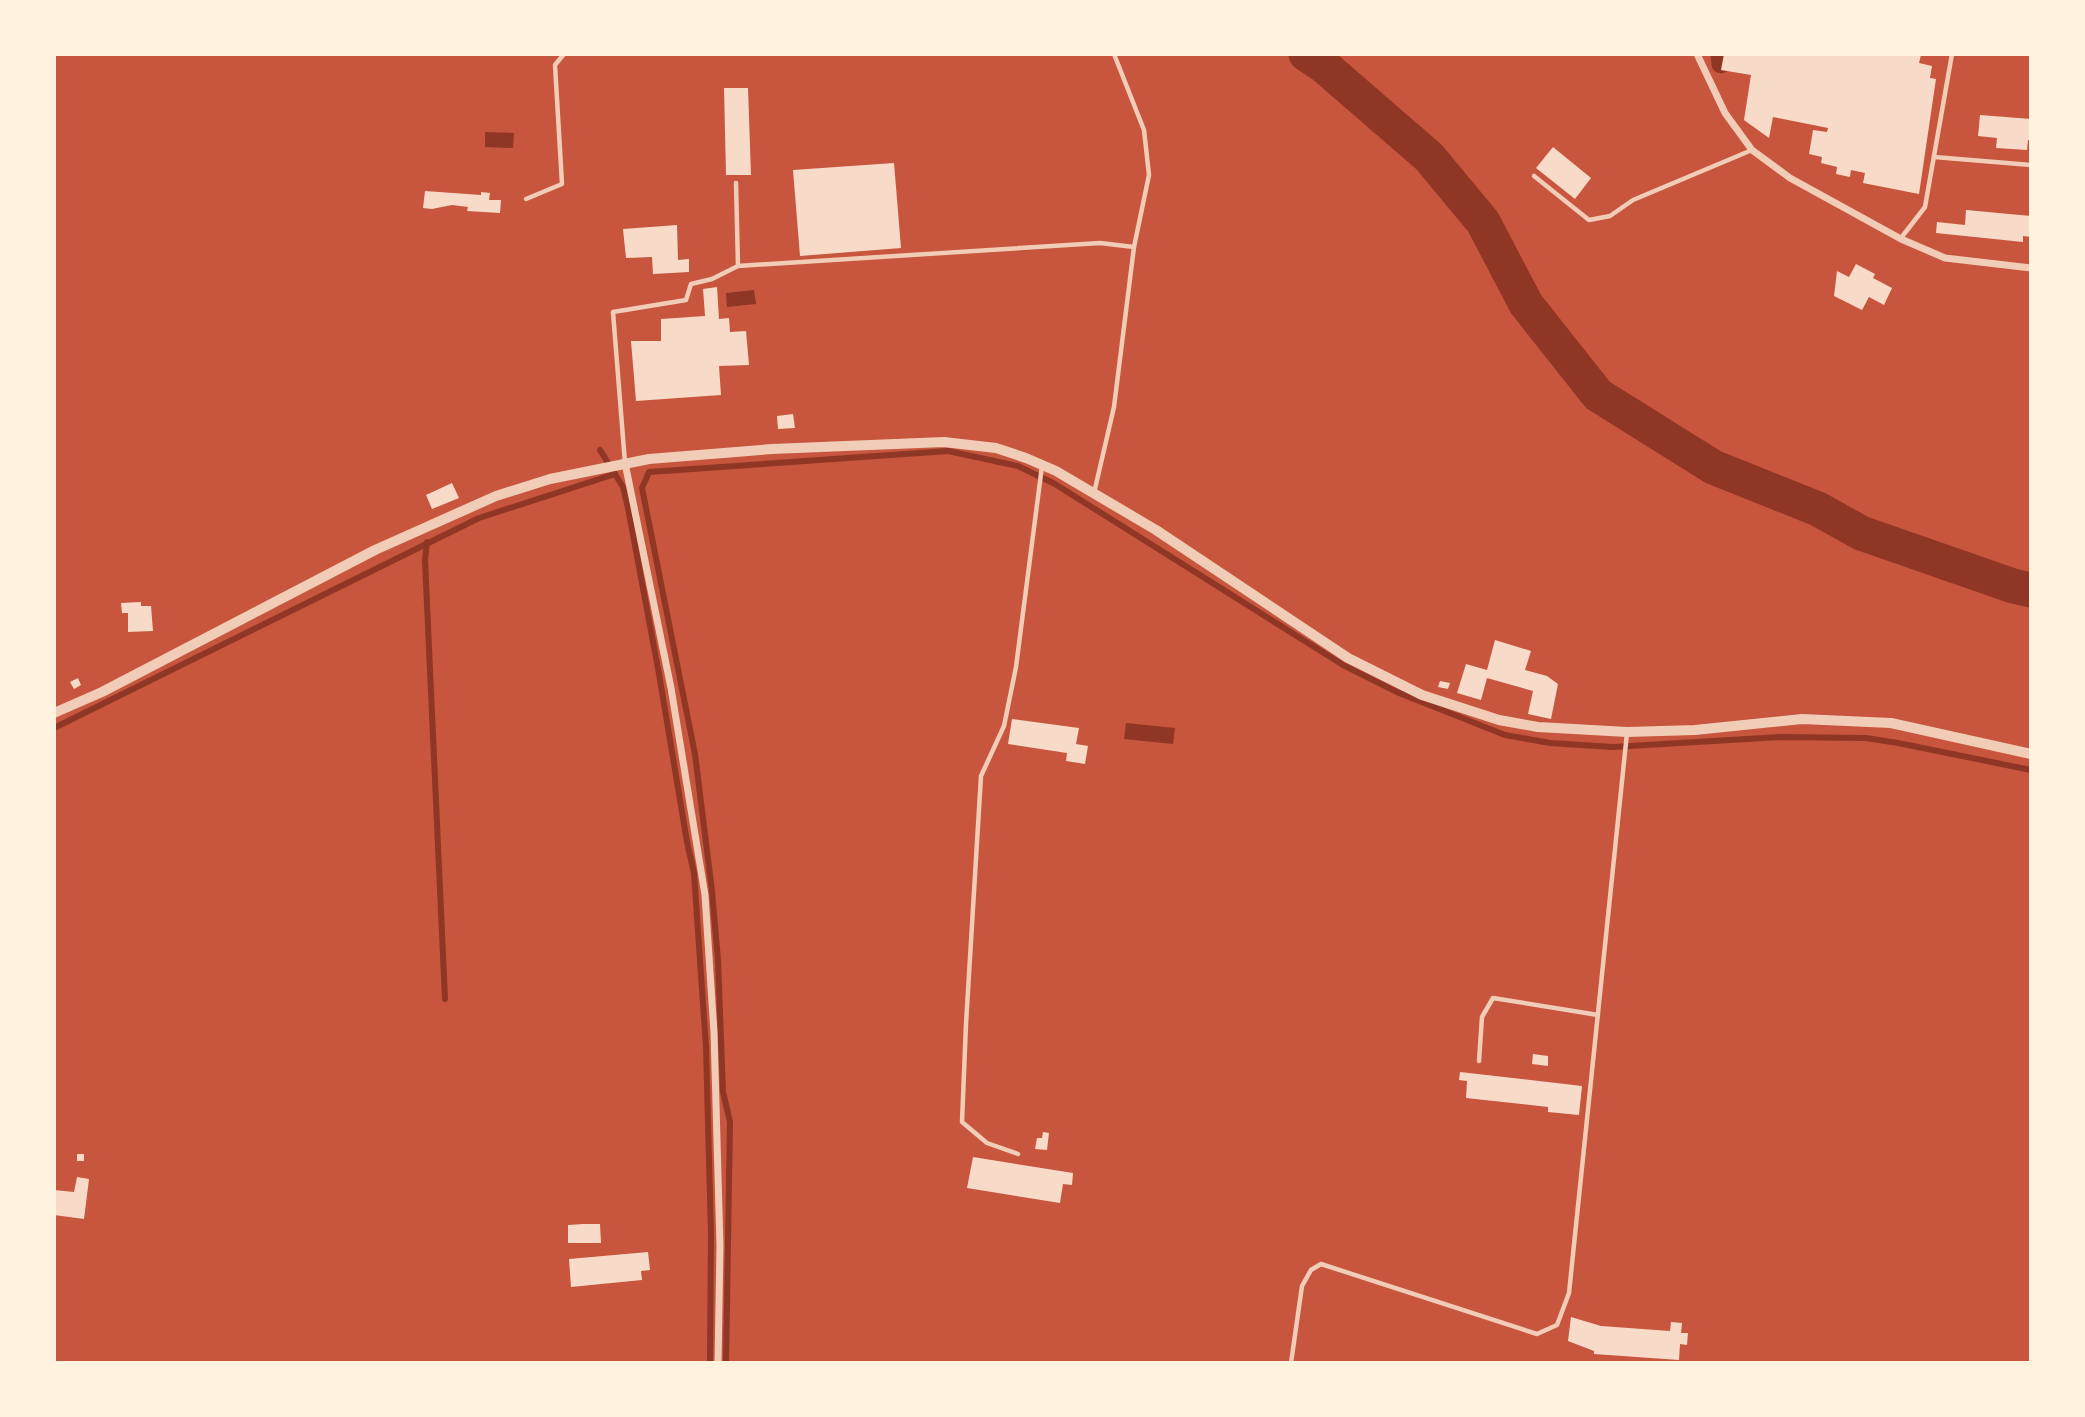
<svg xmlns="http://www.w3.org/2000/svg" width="2085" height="1417" viewBox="0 0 2085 1417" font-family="Lato,sans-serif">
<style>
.water{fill:#8f3625}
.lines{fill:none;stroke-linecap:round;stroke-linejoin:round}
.stream{stroke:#8f3625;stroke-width:6}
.canal{stroke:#8f3625;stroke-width:19}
.river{stroke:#8f3625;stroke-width:35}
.building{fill:#f7dbc8}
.service{stroke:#f1ccb7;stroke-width:4.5}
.minor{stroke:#f1ccb7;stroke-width:7}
.tertiary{stroke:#f1ccb7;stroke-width:10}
</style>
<rect width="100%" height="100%" fill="#c8553d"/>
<g class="water">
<polygon points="485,132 514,133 513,148 485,147"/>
<polygon points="754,290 756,304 727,307 726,293"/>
<polygon points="1126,723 1175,728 1173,744 1124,739"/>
</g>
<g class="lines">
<g class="stream">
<polyline points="600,450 623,487 628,508 659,674 687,842 694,873 706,1047 711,1234 710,1363"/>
<polyline points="427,542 425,560 445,999"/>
<polyline points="54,728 479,518 615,474"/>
<polyline points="726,1363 730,1122 723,1092 718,960 712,891 695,754 642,488 649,472 948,451 1018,466 1055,484 1343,665 1399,693 1505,735 1550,743 1613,747 1781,737 1866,738 1898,743 2031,770"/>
</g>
<polyline class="canal" points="1720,54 1721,64"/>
<polyline class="river" points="1306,54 1324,66 1429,157 1483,222 1526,304 1598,395 1713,467 1818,509 1861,533 2013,586 2031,590"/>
</g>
<g class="building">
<polygon points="1724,54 1921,55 1919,63 1932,66 1930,78 1936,79 1919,194 1863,183 1865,173 1851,170 1850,177 1836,174 1837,167 1821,163 1822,157 1809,154 1813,130 1827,132 1828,128 1773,117 1769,138 1744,120 1751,75 1721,70"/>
<polygon points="724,88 748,88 751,175 726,175"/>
<polygon points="1980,115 2031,119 2031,140 2028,140 2027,150 1996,148 1997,138 1978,136"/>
<polygon points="1553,147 1591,178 1575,199 1536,168"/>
<polygon points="894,163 901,248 800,256 793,170"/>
<polygon points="425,191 481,195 481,192 490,193 489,200 501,200 500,213 467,211 468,207 452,205 432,209 423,208"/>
<polygon points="1966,210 2031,216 2031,237 2023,236 2023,242 1936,233 1937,222 1965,225"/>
<polygon points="677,225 678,260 689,259 689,272 653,274 652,257 626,258 623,229"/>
<polygon points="1856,264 1875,274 1873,278 1892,288 1884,305 1869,297 1862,310 1834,296 1837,271 1849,277"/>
<polygon points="717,287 719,319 729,318 730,332 746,331 749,365 719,366 721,395 636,401 631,341 661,341 661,319 705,316 703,289"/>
<polygon points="793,414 795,428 778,429 777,416"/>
<polygon points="452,483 459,498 432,509 426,495"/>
<polygon points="141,602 141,606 151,606 153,631 128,632 128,613 122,613 121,603"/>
<polygon points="1495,640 1531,651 1525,670 1547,676 1558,684 1551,719 1528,714 1533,691 1487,678 1481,700 1457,693 1466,664 1487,670"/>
<polygon points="78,678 81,685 74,689 70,682"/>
<polygon points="1440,681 1450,683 1448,689 1438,687"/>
<polygon points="1012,719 1079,728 1076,744 1088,746 1085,764 1066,761 1067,753 1008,744"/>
<polygon points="1533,1054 1548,1056 1548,1066 1532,1064"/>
<polygon points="1460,1072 1582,1086 1579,1115 1548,1112 1548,1107 1466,1098 1467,1081 1459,1080"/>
<polygon points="1043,1132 1049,1133 1047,1150 1035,1149 1037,1138 1042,1138"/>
<rect x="77" y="1154" width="7" height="7"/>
<polygon points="973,1157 1073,1173 1072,1185 1063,1184 1060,1203 967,1188"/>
<polygon points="77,1177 89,1179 84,1219 54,1215 54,1190 74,1192"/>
<polygon points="583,1224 600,1224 601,1243 568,1243 568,1225"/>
<polygon points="648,1252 650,1270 641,1271 642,1280 571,1287 569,1259"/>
<polygon points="1571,1317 1601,1326 1670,1331 1671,1322 1682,1323 1681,1333 1688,1333 1687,1345 1680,1344 1679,1360 1594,1354 1594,1351 1568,1341"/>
</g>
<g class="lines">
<g class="service">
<polyline points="1934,157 2031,165"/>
<polyline points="1534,176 1589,220 1610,216 1633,200 1752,150"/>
<polyline points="736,183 738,266"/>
<polyline points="526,199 562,184 555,65 564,54"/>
<polyline points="1901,238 1925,207 1952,54"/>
<polyline points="625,463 613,312 686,300 691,284 712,279 738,266 1100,243 1134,247"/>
<polyline points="1094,493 1114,407 1134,247 1149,175 1144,130 1114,54"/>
<polyline points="1479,1061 1482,1017 1493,998 1598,1015"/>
<polyline points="1018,1154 987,1143 962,1122 966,1024 981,776 1004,726 1016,667 1042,466"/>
<polyline points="1291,1363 1302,1286 1311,1270 1321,1264 1537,1334 1557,1325 1569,1293 1627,733"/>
</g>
<g class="minor">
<polyline points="1697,54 1725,113 1752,150 1790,178 1901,239 1945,258 2031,268"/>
<polyline points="625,463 671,688 705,895 714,1033 720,1246 718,1363"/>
</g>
<polyline class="tertiary" points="54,713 102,692 375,550 496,496 550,479 649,459 772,449 944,442 996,448 1026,458 1056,471 1156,530 1348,658 1422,695 1499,720 1538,727 1627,732 1695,730 1802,719 1891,723 2031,754"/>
</g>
<rect width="2085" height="1417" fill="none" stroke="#fff3e0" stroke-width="112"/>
</svg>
